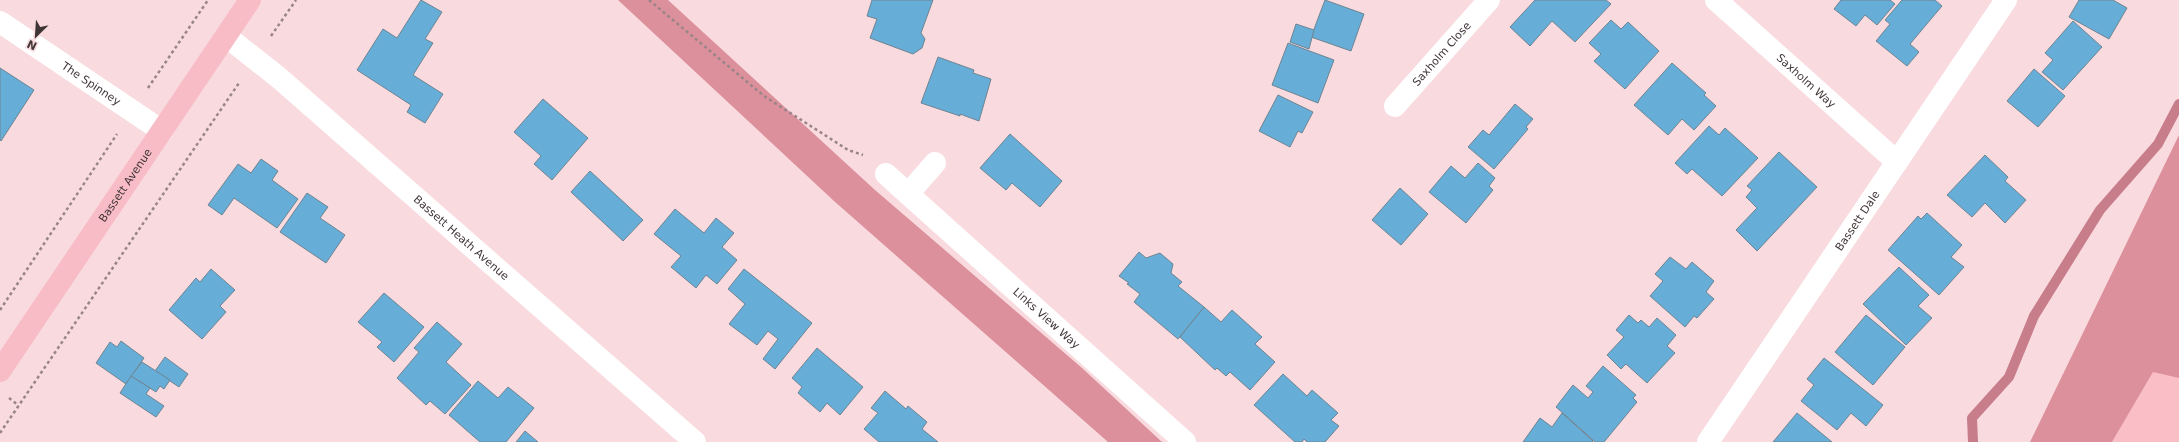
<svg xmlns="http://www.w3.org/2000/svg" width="2179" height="442" viewBox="0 0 2179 442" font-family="'DejaVu Sans',sans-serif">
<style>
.green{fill:#fabec7}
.forest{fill:#dc909c}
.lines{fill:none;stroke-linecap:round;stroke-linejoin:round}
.stream{stroke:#c77d8a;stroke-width:10}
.building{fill:#66aed7;stroke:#6e8492}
.path{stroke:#998587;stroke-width:2.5;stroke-dasharray:3 3;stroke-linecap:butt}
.street{stroke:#fff;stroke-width:22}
.primary{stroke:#f8bcc7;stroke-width:22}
.labels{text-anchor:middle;stroke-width:3;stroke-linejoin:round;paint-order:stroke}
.street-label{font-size:11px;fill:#403536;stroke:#f9dbdf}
</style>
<rect width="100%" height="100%" fill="#f9dbdf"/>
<polygon class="green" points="2179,327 2179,442 2112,442"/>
<g class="forest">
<polygon points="618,0 668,0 875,190 1082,368 1162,442 1108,442 834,201"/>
<polygon points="2179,135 2179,378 2153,372 2112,442 2030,442"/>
</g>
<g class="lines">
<polyline class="stream" points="1973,442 1972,418 2009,377 2034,316 2100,210 2158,144 2179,104"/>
</g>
<g class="building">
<polygon points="421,0 442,12 425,39 433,43 413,75 443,94 425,123 407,112 411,105 357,70 383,29 397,38"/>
<polygon points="872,0 933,0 921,33 925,39 922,48 913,54 870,38 877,19 867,16"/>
<polygon points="1325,0 1364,14 1351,51 1311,37"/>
<polygon points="1535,0 1606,0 1611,4 1575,42 1552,21 1530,46 1510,27"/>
<polygon points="1841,0 1890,0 1895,4 1877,25 1865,15 1856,26 1834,9"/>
<polygon points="1902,0 1935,0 1942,6 1910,44 1919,52 1907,66 1876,41 1890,24 1885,20"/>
<polygon points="2079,0 2113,0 2127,8 2109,39 2069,17"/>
<polygon points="1611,20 1621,29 1628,22 1659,51 1625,89 1594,61 1601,54 1589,43"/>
<polygon points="2073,21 2102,47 2063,90 2042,72 2053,60 2045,53"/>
<polygon points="1296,24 1314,30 1309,49 1290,42"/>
<polygon points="1288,43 1334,60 1318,103 1272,85"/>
<polygon points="938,57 974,70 973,73 991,79 979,121 960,114 960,116 921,103"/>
<polygon points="1672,63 1706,93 1704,95 1716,106 1694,130 1682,119 1668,135 1634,105"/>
<polygon points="0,68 34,90 1,141 0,140"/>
<polygon points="2034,69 2065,96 2038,127 2007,101"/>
<polygon points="1278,95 1313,112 1302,133 1298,131 1290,147 1259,131"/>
<polygon points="543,99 588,138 552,180 534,164 541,156 514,132"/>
<polygon points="1515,104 1533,119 1526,127 1528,129 1494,169 1468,147 1483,130 1489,135"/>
<polygon points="1709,126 1719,135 1725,128 1758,158 1722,196 1692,169 1687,174 1675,163"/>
<polygon points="1010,134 1062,181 1040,207 1012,183 1006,190 980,168"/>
<polygon points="1779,152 1817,187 1757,251 1736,230 1757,208 1746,197 1752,190 1747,186"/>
<polygon points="1985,155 2008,177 2005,181 2026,200 2005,223 1985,203 1972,217 1947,195"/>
<polygon points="261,159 278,171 272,180 298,199 277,228 234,198 222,215 208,205 238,164 251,173"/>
<polygon points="1478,163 1495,178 1489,186 1493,190 1466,223 1429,192 1451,166 1465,178"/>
<polygon points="590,171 643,220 623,241 571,192"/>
<polygon points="1400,188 1428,214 1401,245 1372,220"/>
<polygon points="307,193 328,207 320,218 345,235 326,263 280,232"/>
<polygon points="675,209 704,233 716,218 734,233 722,247 737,260 717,284 706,275 696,288 671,267 681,256 654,234"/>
<polygon points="1927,213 1962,245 1951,257 1964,267 1939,295 1888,250 1918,216 1921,219"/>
<polygon points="1139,252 1146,258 1160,253 1173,264 1171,273 1182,282 1178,286 1204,307 1178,339 1134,302 1140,294 1127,284 1129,283 1119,276"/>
<polygon points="1670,257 1686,269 1692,262 1714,281 1706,292 1714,299 1697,318 1694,316 1685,327 1650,296 1663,281 1655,274"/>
<polygon points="1899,267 1929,295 1918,306 1932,318 1906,345 1863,304"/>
<polygon points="211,269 235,290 220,306 226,312 202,339 169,310 196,278 200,282"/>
<polygon points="744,269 812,323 775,369 763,359 778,339 768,331 757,345 729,324 745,304 728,289"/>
<polygon points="384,293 424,327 394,362 377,347 382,342 358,322"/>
<polygon points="1204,307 1221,322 1232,310 1262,337 1255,344 1275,362 1250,390 1230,372 1226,376 1217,368 1215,370 1180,337"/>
<polygon points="1629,315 1638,323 1641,320 1649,327 1657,318 1676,335 1667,346 1675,353 1647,383 1626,364 1621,369 1607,355 1624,337 1616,330"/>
<polygon points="1866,315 1905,347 1873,385 1835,352"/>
<polygon points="437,322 462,344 446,362 471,385 445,414 430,401 426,405 397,378 419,352 414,348"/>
<polygon points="121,341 144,358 126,384 96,363 110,342 117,347"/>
<polygon points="817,348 863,387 840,415 827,403 820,412 798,393 802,387 792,378"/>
<polygon points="165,357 188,374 179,387 155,371"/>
<polygon points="1824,358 1883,405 1866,426 1851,413 1837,430 1801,401 1814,385 1807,379"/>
<polygon points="142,362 170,380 164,389 160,386 156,392 131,376"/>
<polygon points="1603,366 1636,395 1633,398 1637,402 1604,442 1595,442 1556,407 1573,385 1588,398 1593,392 1586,386"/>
<polygon points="1283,374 1307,396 1312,390 1338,413 1331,420 1339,426 1325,442 1307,442 1304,439 1302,442 1295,442 1254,405"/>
<polygon points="131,376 150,388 146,394 164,406 156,417 120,393"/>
<polygon points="478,381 498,398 508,387 534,408 506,442 480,442 449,415"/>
<polygon points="885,391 906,409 908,406 927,422 922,429 938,442 879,442 864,429 878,413 871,408"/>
<polygon points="1562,413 1593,441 1592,442 1523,442 1540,418 1552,427"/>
<polygon points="1797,413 1832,442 1773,442"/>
<polygon points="525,431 538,442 516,442"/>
</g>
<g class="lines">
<g class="path">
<polyline points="649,0 764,96 848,150 863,155"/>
<polyline points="271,36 296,0"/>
<polyline points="148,88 208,0"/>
<polyline points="0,310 117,134"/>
<polyline points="9,398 18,405"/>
<polyline points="0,433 239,83"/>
</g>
<g class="street">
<path id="s1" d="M 1716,0 L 1897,162"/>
<path id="s2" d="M 0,22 L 162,131"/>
<path id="s3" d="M 226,36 L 278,77 L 695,442"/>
<path id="s4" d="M 1395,106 L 1489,0"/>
<polyline points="886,174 908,194 935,163"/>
<path id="s5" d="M 908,194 L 1185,442"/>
<path id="s6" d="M 1708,442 L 2006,0"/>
</g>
<path class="primary" id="s7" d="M 0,371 L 250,0"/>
</g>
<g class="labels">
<g class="street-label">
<text dy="4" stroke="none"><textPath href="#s4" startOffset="70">Saxholm Close</textPath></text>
<text dy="4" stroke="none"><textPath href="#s1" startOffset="121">Saxholm Way</textPath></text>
<text dy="4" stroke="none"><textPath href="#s2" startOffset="110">The Spinney</textPath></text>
<text dy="4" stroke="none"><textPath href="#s7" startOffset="224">Bassett Avenue</textPath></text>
<text dy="4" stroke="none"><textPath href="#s6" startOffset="267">Bassett Dale</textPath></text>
<text dy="4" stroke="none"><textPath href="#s3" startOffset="310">Bassett Heath Avenue</textPath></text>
<text dy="4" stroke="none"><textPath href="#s5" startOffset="186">Links View Way</textPath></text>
</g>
</g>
<g transform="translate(36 36) rotate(205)" stroke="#f9dbdf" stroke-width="3" paint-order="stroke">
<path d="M0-3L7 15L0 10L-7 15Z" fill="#403536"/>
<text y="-6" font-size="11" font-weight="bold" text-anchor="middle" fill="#403536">N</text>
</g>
</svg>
